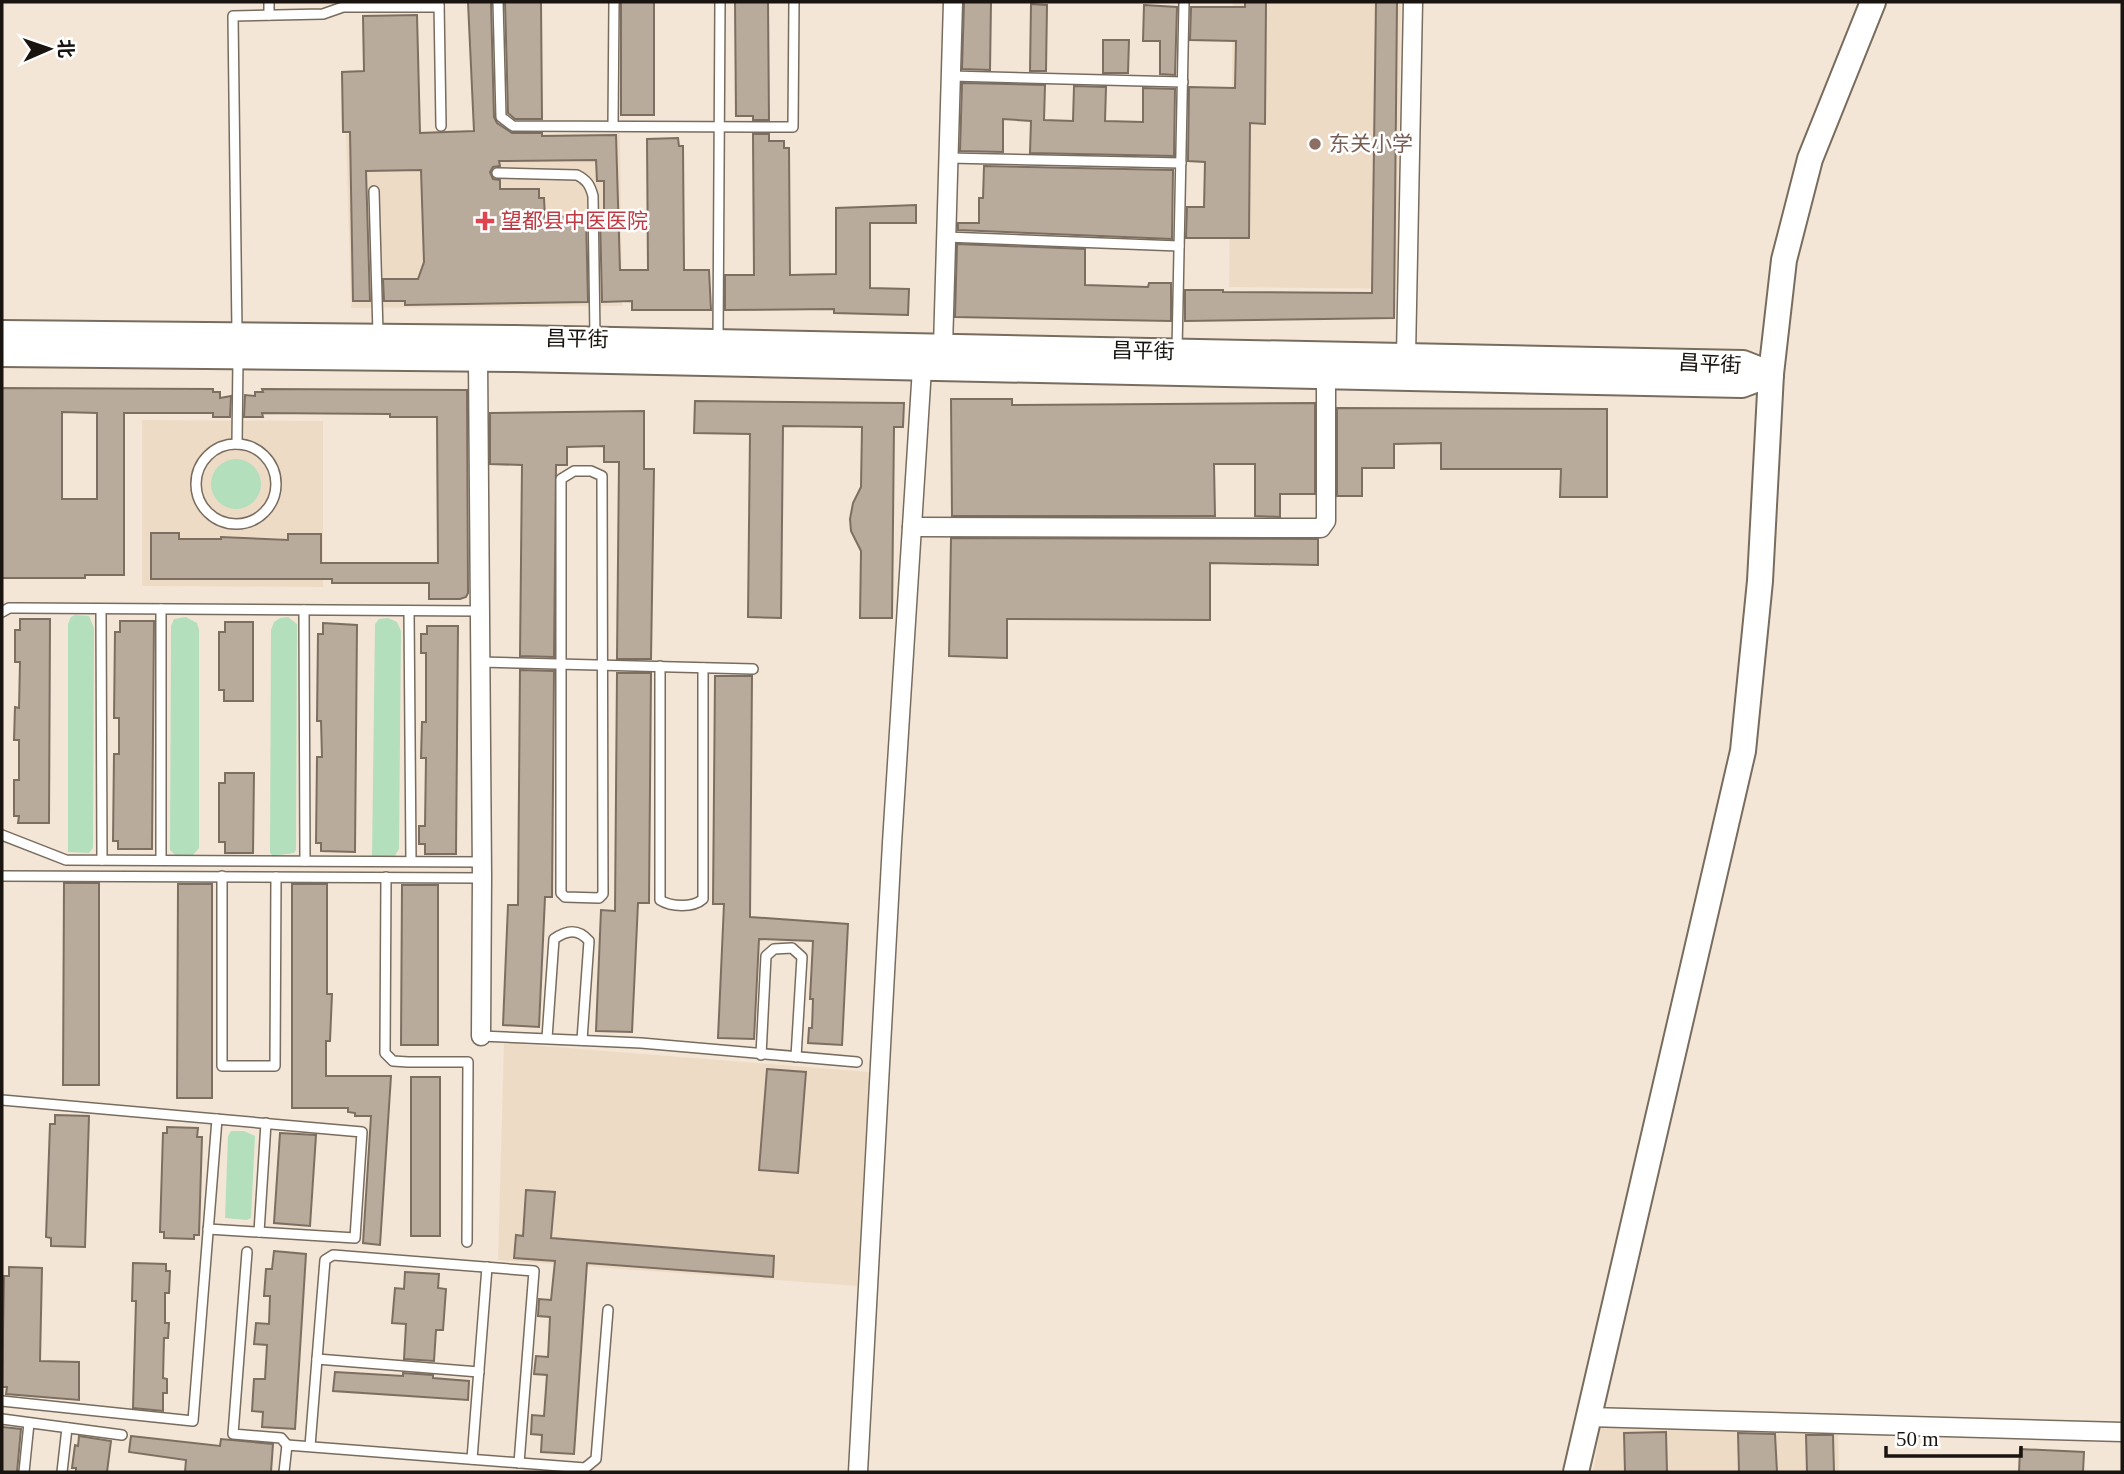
<svg xmlns="http://www.w3.org/2000/svg" width="2124" height="1474" viewBox="0 0 2124 1474" font-family="'Times New Roman','Noto Sans SC',serif">
<style>
.built{fill:#eedbc5}
.green{fill:#b3dfbd}
.building{fill:#b8ab9c;stroke:#7c6f61;stroke-width:2;fill-rule:evenodd}
.lines{fill:none;stroke-linecap:round;stroke-linejoin:round}
.lane-casing{stroke:#786c5e;stroke-width:12}
.street-casing{stroke:#786c5e;stroke-width:21}
.secondary-casing{stroke:#786c5e;stroke-width:28}
.lane{stroke:#fff;stroke-width:9}
.street{stroke:#fff;stroke-width:18}
.secondary{stroke:#fff;stroke-width:24}
.education-dot{fill:#8d6e63;stroke:#fff;stroke-width:2.5}
.health-dot{fill:#e0444e;stroke:#fff;stroke-width:2.5}
.labels{text-anchor:middle;stroke-width:5;stroke-linejoin:round;paint-order:stroke}
.education-label{font-size:21px;fill:#785e54;stroke:#fff;text-anchor:start}
.health-label{font-size:21px;fill:#be3a42;stroke:#fff;text-anchor:start}
.street-label{font-size:21px;fill:#19140f;stroke:#fff}
</style>
<rect width="100%" height="100%" fill="#f4e6d6"/>
<g class="built">
<polygon points="1233,2 1401,2 1397,289 1229,287"/>
<polygon points="458,130 458,135 620,133 622,306 351,308 346,134"/>
<polygon points="142,420 323,421 323,587 142,586"/>
<polygon points="504,1043 870,1072 857,1286 498,1260"/>
<polygon points="1601,1423 1838,1432 1839,1472 1593,1472"/>
</g>
<g class="green">
<circle cx="236" cy="484" r="25"/>
<polygon points="75,615 89,616 94,628 93,848 89,853 68,852 68,624 71,617"/>
<polygon points="186,617 197,623 199,630 199,848 193,855 175,855 170,850 171,626 174,619"/>
<polygon points="288,617 297,624 296,850 294,853 273,856 270,853 271,630 274,622 280,618"/>
<polygon points="388,618 397,622 401,631 399,849 394,857 372,857 375,624 379,619"/>
<polygon points="231,1131 244,1131 255,1136 251,1218 247,1220 225,1218 228,1136"/>
</g>
<g class="building">
<polygon points="468,2 491,2 494,117 497,123 512,133 542,133 542,136 616,135 620,270 648,270 647,139 678,138 679,146 683,146 684,270 709,270 711,310 632,310 632,301 602,302 600,216 604,215 604,181 597,181 596,160 499,161 500,166 493,167 490,172 493,179 500,180 500,189 539,189 539,198 544,198 545,217 586,216 588,302 405,305 405,301 384,301 383,279 418,279 424,262 421,170 366,171 370,301 353,301 350,132 343,132 342,72 364,71 363,16 417,15 420,133 474,131"/>
<polygon points="505,2 541,2 542,119 515,119 508,113"/>
<rect x="621" y="2" width="33" height="113"/>
<polygon points="735,2 768,2 769,120 753,120 753,116 736,116"/>
<polygon points="964,2 991,2 990,70 962,69"/>
<polygon points="1245,2 1266,2 1265,124 1250,123 1249,238 1186,238 1187,207 1204,207 1205,162 1188,161 1189,87 1235,88 1236,41 1190,40 1191,7 1245,7"/>
<polygon points="1376,2 1397,2 1394,318 1185,321 1185,290 1223,290 1223,292 1372,293"/>
<polygon points="1031,4 1047,5 1046,71 1030,71"/>
<polygon points="1144,5 1177,7 1175,75 1160,74 1160,41 1143,41"/>
<polygon points="1103,40 1129,40 1128,73 1103,73"/>
<polygon points="962,83 1045,85 1044,120 1073,121 1074,86 1106,87 1105,121 1143,122 1143,88 1175,89 1174,156 1030,153 1031,121 1003,119 1003,152 960,151"/>
<polygon points="753,134 769,134 769,141 784,141 784,148 789,148 790,275 836,274 836,208 916,205 916,223 870,223 870,288 909,289 908,315 834,313 834,309 725,310 725,275 754,275"/>
<polygon points="984,166 1173,170 1172,239 958,230 958,223 979,223 979,198 983,198"/>
<polygon points="957,244 1085,249 1085,285 1148,287 1149,283 1171,283 1171,321 955,317"/>
<path d="M 2,388 L 213,389 L 213,392 L 220,392 L 220,398 L 231,396 L 230,417 L 213,417 L 213,413 L 124,413 L 124,575 L 85,575 L 85,578 L 2,578 ZM 62,412 L 97,413 L 97,499 L 62,499 Z"/>
<polygon points="262,389 467,390 468,593 466,597 460,599 429,599 429,583 332,583 332,579 151,579 151,533 179,533 179,539 221,539 221,537 288,540 288,534 321,534 321,563 438,563 437,417 390,417 390,414 262,413 263,417 244,417 245,395 255,396 255,392 263,392"/>
<polygon points="951,399 1012,399 1012,405 1315,403 1315,494 1280,494 1280,517 1255,516 1255,464 1214,464 1215,516 952,516"/>
<polygon points="695,401 904,403 903,427 894,427 892,618 860,618 861,551 851,531 850,519 853,503 861,487 862,427 783,426 781,618 748,617 750,434 694,433"/>
<polygon points="1337,408 1607,409 1607,497 1560,497 1561,469 1441,469 1441,443 1394,444 1394,468 1362,468 1362,496 1337,496"/>
<polygon points="644,411 644,469 654,469 651,659 617,659 619,462 604,462 604,446 567,447 567,465 556,465 554,657 520,656 522,465 490,464 490,413"/>
<polygon points="951,538 1318,539 1318,565 1210,563 1210,620 1007,619 1007,658 949,656"/>
<polygon points="20,619 50,619 49,823 18,823 19,816 14,816 14,780 19,780 19,740 14,740 15,707 19,708 20,662 15,662 15,630 20,630"/>
<polygon points="120,621 154,621 152,849 118,849 118,841 113,841 114,754 119,754 119,718 114,718 115,632 120,632"/>
<polygon points="225,622 253,622 253,701 224,701 224,690 219,690 219,632 225,632"/>
<polygon points="323,623 357,625 355,852 321,851 321,843 316,843 317,757 322,757 321,721 317,721 318,634 323,634"/>
<polygon points="427,626 458,626 456,854 425,854 425,844 419,844 419,826 425,826 426,758 421,758 422,722 426,722 426,653 421,653 421,634 427,634"/>
<polygon points="520,670 554,671 552,897 545,897 539,1027 503,1025 508,905 518,905"/>
<polygon points="617,673 651,673 649,903 638,903 632,1032 596,1031 601,910 615,911"/>
<polygon points="715,676 752,676 750,917 848,924 842,1045 808,1043 809,1028 812,1028 813,999 810,999 813,941 759,939 754,1039 718,1038 724,904 713,904"/>
<polygon points="225,773 254,773 253,853 225,853 225,842 219,842 219,783 225,783"/>
<polygon points="64,883 99,883 99,1085 63,1085"/>
<polygon points="178,884 212,884 212,1098 177,1098"/>
<polygon points="292,884 327,884 327,994 332,994 330,1041 326,1041 326,1076 391,1076 380,1245 363,1243 371,1116 355,1116 355,1113 348,1112 348,1108 292,1108"/>
<polygon points="402,885 438,885 438,1045 401,1045"/>
<polygon points="767,1069 806,1072 798,1173 759,1170"/>
<rect x="411" y="1077" width="29" height="159"/>
<polygon points="55,1115 89,1116 85,1247 51,1246 51,1238 46,1237 50,1124 55,1124"/>
<polygon points="167,1127 198,1128 197,1137 202,1137 199,1235 194,1235 194,1239 164,1238 164,1232 160,1232 163,1133 167,1133"/>
<polygon points="280,1133 316,1135 310,1226 274,1223"/>
<polygon points="526,1190 555,1192 551,1238 774,1256 773,1277 587,1263 574,1454 541,1452 542,1435 531,1434 532,1415 544,1416 547,1375 534,1374 536,1356 548,1357 550,1317 538,1316 539,1299 551,1300 555,1261 514,1258 516,1235 523,1236"/>
<polygon points="274,1251 306,1254 295,1429 262,1427 263,1412 252,1411 254,1379 265,1379 267,1345 254,1344 256,1323 269,1324 270,1296 264,1296 266,1269 272,1269"/>
<polygon points="133,1263 166,1264 166,1271 170,1271 169,1293 165,1293 165,1323 169,1323 168,1338 164,1338 163,1378 167,1379 167,1393 163,1393 163,1411 133,1408 136,1301 132,1301"/>
<polygon points="9,1267 42,1268 40,1361 79,1362 79,1400 6,1394 7,1387 2,1387 4,1276 9,1276"/>
<polygon points="405,1272 439,1274 438,1288 446,1289 443,1330 436,1330 434,1361 404,1359 406,1324 392,1323 395,1288 404,1289"/>
<polygon points="335,1372 403,1376 403,1373 433,1375 433,1378 469,1381 468,1400 333,1391"/>
<polygon points="2,1427 21,1429 17,1472 2,1472"/>
<polygon points="1666,1432 1667,1472 1625,1472 1624,1433"/>
<polygon points="1738,1433 1775,1434 1777,1472 1739,1472"/>
<polygon points="1806,1435 1833,1435 1834,1472 1807,1472"/>
<polygon points="79,1436 111,1441 107,1472 76,1472 76,1468 72,1468 75,1445 78,1446"/>
<polygon points="131,1436 220,1446 221,1439 273,1444 271,1472 185,1472 186,1460 129,1452"/>
<polygon points="2020,1449 2084,1452 2083,1472 2019,1472"/>
</g>
<g class="lines">
<defs>
<g id="lane">
<polyline points="269,2 269,15"/>
<polyline points="498,2 501,117 513,126 793,127 794,2"/>
<polyline points="439,3 441,126"/>
<polyline points="951,76 1183,82"/>
<polyline points="613,126 614,2"/>
<polyline points="949,158 1181,163"/>
<path d="M 497,173 L 577,175 C 587,180 590,185 593,196 L 595,337"/>
<polyline points="374,191 378,333"/>
<polyline points="946,237 1179,246"/>
<polyline points="237,332 233,16 323,14 343,7 439,7"/>
<polyline points="718,339 720,2"/>
<polyline points="1177,350 1184,2"/>
<polyline points="237,444 238,358"/>
<circle cx="236" cy="484" r="40"/>
<polygon points="574,471 591,471 602,476 603,894 599,898 565,897 561,893 561,479"/>
<polyline points="101,609 102,860"/>
<polyline points="304,610 305,861"/>
<polyline points="409,611 411,861"/>
<polyline points="2,612 9,608 17,608 480,611"/>
<polyline points="480,662 753,669"/>
<path d="M 660,666 L 660,900 C 671,907 693,908 703,899 L 703,668"/>
<polyline points="2,835 66,860 482,862"/>
<polyline points="161,860 161,609"/>
<polyline points="2,876 482,878"/>
<polyline points="222,876 222,1066 275,1066 276,877"/>
<polyline points="386,877 385,1053 393,1061 408,1062 468,1062 467,1242"/>
<polyline points="481,1036 641,1043 857,1062"/>
<path d="M 547,1038 L 554,939 C 567,930 578,928 589,941 L 582,1040"/>
<polyline points="761,1055 766,956 774,949 792,948 802,957 796,1057"/>
<polyline points="2,1100 362,1132 355,1238 208,1229"/>
<polyline points="259,1232 266,1123"/>
<polyline points="247,1252 233,1434 281,1438 287,1445"/>
<polyline points="317,1359 479,1372"/>
<polyline points="2,1401 193,1421 217,1119"/>
<polyline points="2,1419 122,1435"/>
<polyline points="310,1446 325,1260 333,1255 534,1271 519,1463"/>
<polyline points="472,1459 487,1267"/>
<polyline points="24,1472 29,1423"/>
<polyline points="62,1472 67,1428"/>
<polyline points="284,1472 287,1445 585,1468 596,1459 608,1310"/>
</g>
<g id="street">
<polyline points="943,347 953,2"/>
<polyline points="1406,356 1413,2"/>
<polyline points="478,359 482,878 481,1036"/>
<polyline points="912,527 1321,528 1326,521 1326,376"/>
<polyline points="1589,1417 2122,1432"/>
<polyline points="858,1472 892,843 922,368"/>
</g>
<g id="secondary">
<polyline points="2,333 515,338 1743,363 1771,374"/>
<polyline points="2,354 515,359 1742,385 1771,374"/>
<polyline points="1576,1472 1743,751 1760,581 1771,374 1784,260 1810,159 1873,2"/>
</g>
</defs>
<use href="#lane" class="lane-casing"/>
<use href="#street" class="street-casing"/>
<use href="#secondary" class="secondary-casing"/>
<use href="#lane" class="lane"/>
<use href="#street" class="street"/>
<use href="#secondary" class="secondary"/>
</g>
<circle class="education-dot" cx="1315" cy="144" r="7"/>
<path class="health-dot" d="M481.5 210.5h7v7h7v7h-7v7h-7v-7h-7v-7h7z"/>
<g class="labels">
<g class="education-label">
<text x="1329" y="151">东关小学</text>
</g>
<g class="health-label">
<text x="501" y="228">望都县中医医院</text>
</g>
<g class="street-label">
<text transform="translate(577 339) rotate(1)" y="7">昌平街</text>
<text transform="translate(1143 351) rotate(1)" y="7">昌平街</text>
<text transform="translate(1710 364) rotate(3)" y="7">昌平街</text>
</g>
</g>
<rect width="2124" height="1474" fill="none" stroke="#19140f" stroke-width="7"/>
<g transform="translate(49 49) rotate(88)" stroke="#ffffff" stroke-width="5" paint-order="stroke">
<path d="M0-5L12 26L0 18L-12 26Z" fill="#19140f"/>
<text y="-10" font-size="19" font-weight="bold" text-anchor="middle" fill="#19140f">北</text>
</g>
<path d="M1886 1446v10h135v-10" fill="none" stroke="#19140f" stroke-width="3.5"/>
<text x="1896" y="1446" font-size="21" fill="#19140f" stroke="#ffffff" stroke-width="5" paint-order="stroke">50 m</text>
</svg>
